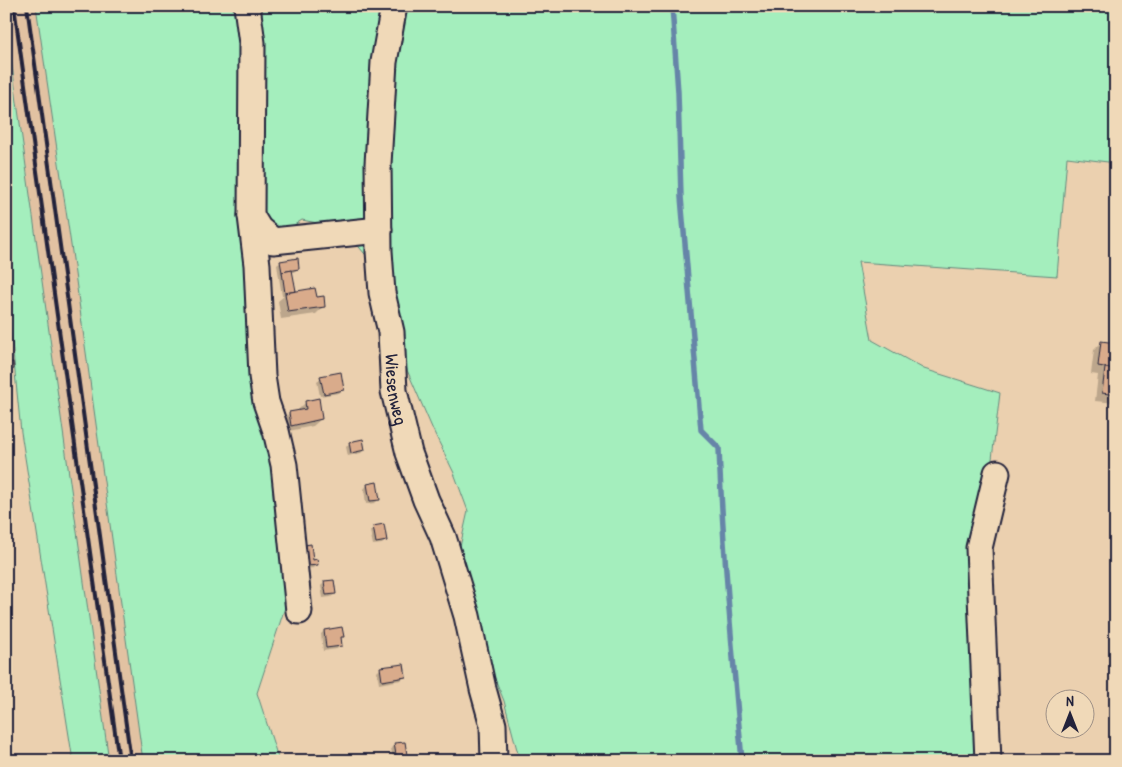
<svg xmlns="http://www.w3.org/2000/svg" width="1122" height="767" viewBox="0 0 1122 767" font-family="'Patrick Hand',sans-serif">
<style>
.built{fill:#e2c2a2}
.green{fill:#a4eebd;stroke:#63887c}
.shadow{fill:#0003}
.lines{fill:none;stroke-linecap:round;stroke-linejoin:round}
.stream{stroke:#6685a8;stroke-width:5.5}
.building{fill:#d9ab8b;stroke:#22223b}
.minor-casing{stroke:#22223b;stroke-width:29}
.minor{stroke:#f0d9b8;stroke-width:25}
.rail{stroke:#22223b;stroke-width:4}
.labels{text-anchor:middle;stroke-width:4.5;stroke-linejoin:round;paint-order:stroke}
.street-label{font-size:19px;fill:#22223b;stroke:#f0d9b8}
</style>
<rect width="100%" height="100%" fill="#ebd0af"/>
<filter id="ink" filterUnits="userSpaceOnUse"><feTurbulence type="fractalNoise" baseFrequency=".02" numOctaves="2"/><feDisplacementMap in="SourceGraphic" scale="10" xChannelSelector="R" yChannelSelector="G"/><feConvolveMatrix kernelMatrix="1 2 1 2 8 2 1 2 1" color-interpolation-filters="sRGB"/></filter>
<g filter="url(#ink)">
<polygon class="built" points="6,6 36,6 71,245 143,761 109,761 6,23"/>
<g class="green">
<polygon points="36,6 1116,6 1116,163 1067,157 1057,276 858,262 872,340 924,369 1000,393 988,492 983,761 520,761 504,701 487,659 460,547 468,511 454,473 433,430 407,370 395,315 370,260 343,228 302,220 280,234 244,234 266,419 292,586 257,693 279,761 143,761 71,245"/>
<polygon points="6,23 109,761 73,761 21,432 6,283"/>
</g>
<g class="shadow">
<polygon points="281,262 298,269 292,273 294,291 292,293 316,298 324,306 316,314 281,319 278,301 284,296 282,296 277,265"/>
<polygon points="1116,265 1116,292 1110,291 1113,268"/>
<polygon points="1116,295 1116,318 1113,317"/>
<polygon points="1102,342 1116,344 1116,403 1095,401 1098,375 1091,374 1094,350"/>
<polygon points="321,378 343,389 339,393 320,396 317,381"/>
<polygon points="305,403 321,419 313,426 284,432 282,421 289,413 298,412 298,410"/>
<polygon points="350,443 364,450 361,453 348,456 346,447"/>
<polygon points="376,484 379,499 375,503 366,504 364,489 367,485"/>
<polygon points="374,528 386,540 382,544 373,545 370,531"/>
<polygon points="305,546 312,561 316,565 313,568 304,569 302,549"/>
<polygon points="324,583 335,594 331,597 323,598 321,586"/>
<polygon points="324,631 342,636 340,639 340,645 337,649 323,651 321,634"/>
<polygon points="381,668 405,677 401,680 379,684 377,672"/>
<polygon points="395,744 406,761 393,761 391,748"/>
</g>
<g class="lines">
<path class="stream" d="M 672,6 L 678,92 L 681,197 L 701,430 L 719,448 C 723,553 733,657 742,761"/>
</g>
<g class="building">
<polygon points="298,258 299,269 282,272 280,261"/>
<polygon points="292,270 296,291 285,293 282,272"/>
<polygon points="315,288 317,297 324,296 325,307 288,312 285,293"/>
<polygon points="1101,341 1116,343 1116,369 1098,366"/>
<polygon points="13,362 14,369 6,371 6,363"/>
<polygon points="1105,368 1116,369 1116,395 1102,393"/>
<polygon points="341,372 344,390 324,394 320,376"/>
<polygon points="319,398 322,419 291,426 289,412 306,409 305,401"/>
<polygon points="363,439 365,450 351,453 349,442"/>
<polygon points="377,482 380,500 370,501 367,484"/>
<polygon points="384,524 387,541 376,543 373,526"/>
<polygon points="311,544 313,560 317,559 318,565 307,566 305,545"/>
<polygon points="334,580 336,594 326,595 324,581"/>
<polygon points="342,627 344,637 341,637 342,646 326,648 324,630"/>
<polygon points="404,664 406,677 382,681 380,667"/>
<polygon points="405,742 408,761 397,761 394,743"/>
</g>
<g class="lines">
<defs>
<g id="minor">
<polyline points="247,6 252,43 251,216 257,265 262,376 266,402 276,431 284,465 299,611"/>
<path id="s1" d="M 394,6 L 384,62 L 378,164 L 379,251 L 382,293 L 391,332 L 394,391 L 409,453 L 426,500 L 443,537 L 467,616 L 483,689 L 493,725 L 494,761"/>
<polyline points="251,216 259,229 273,241 379,230"/>
<polyline points="988,761 979,548 997,473"/>
</g>
</defs>
<use href="#minor" class="minor-casing"/>
<use href="#minor" class="minor"/>
<g class="rail">
<polyline points="14,6 119,761"/>
<polyline points="27,6 131,761"/>
</g>
</g>
</g>
<g class="labels">
<g class="street-label">
<text dy="7" stroke="none"><textPath href="#s1" startOffset="386">Wiesenweg</textPath></text>
</g>
</g>
<rect width="1122" height="767" fill="none" stroke="#f0d9b8" stroke-width="25"/>
<rect x="12" y="12" width="1097" height="742" fill="none" stroke="#22223b" stroke-width="2" filter="url(#ink)"/>
<g transform="translate(1070 714)"><circle r="24" fill="#f0d9b8" stroke="#9e9086"/>
<path d="M0-4L9 19L0 12L-9 19Z" fill="#22223b"/>
<text y="-8" font-size="14" font-weight="bold" text-anchor="middle" fill="#22223b">N</text>
</g>
</svg>
